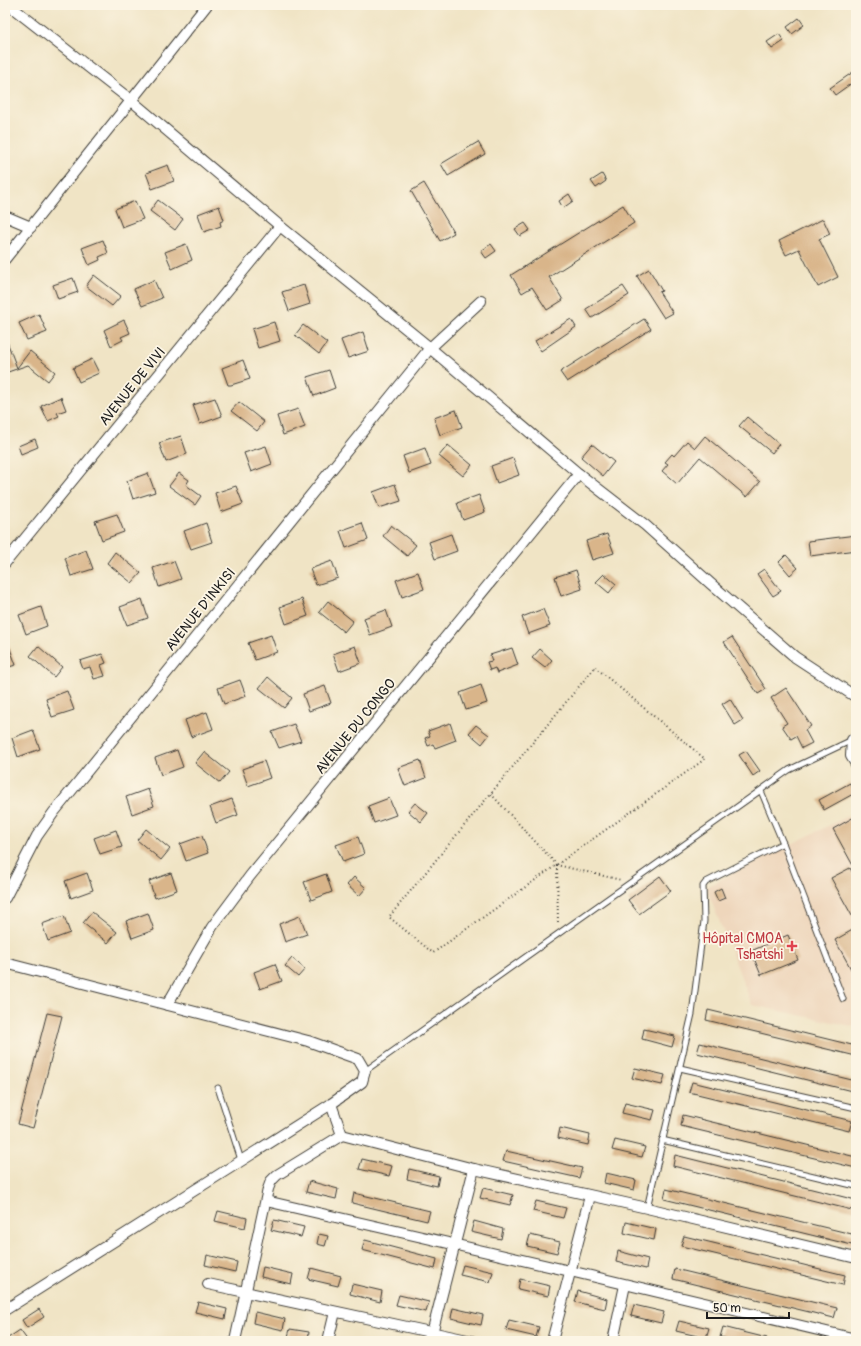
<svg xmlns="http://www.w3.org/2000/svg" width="861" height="1346" viewBox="0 0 861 1346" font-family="Pangolin,sans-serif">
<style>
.built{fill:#eed6bb}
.building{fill:#d9b58a}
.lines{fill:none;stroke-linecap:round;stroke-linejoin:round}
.lane-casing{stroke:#3c3a35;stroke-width:7}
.street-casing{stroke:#3c3a35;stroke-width:12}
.path{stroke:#3c3a35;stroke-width:2;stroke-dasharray:1 3;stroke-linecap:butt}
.lane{stroke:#fff;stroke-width:5}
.street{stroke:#fff;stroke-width:10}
.health-dot{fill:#e0444e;stroke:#fcf5e5;stroke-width:1.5}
.labels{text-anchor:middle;stroke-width:3.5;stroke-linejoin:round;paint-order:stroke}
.street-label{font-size:14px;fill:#1c1c1c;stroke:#fcf5e5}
.health-label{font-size:14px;fill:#be3a42;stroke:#fcf5e5;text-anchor:end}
</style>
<rect width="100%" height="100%" fill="#fcf5e5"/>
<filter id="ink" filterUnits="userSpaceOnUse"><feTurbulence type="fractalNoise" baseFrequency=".025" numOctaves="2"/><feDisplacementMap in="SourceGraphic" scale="8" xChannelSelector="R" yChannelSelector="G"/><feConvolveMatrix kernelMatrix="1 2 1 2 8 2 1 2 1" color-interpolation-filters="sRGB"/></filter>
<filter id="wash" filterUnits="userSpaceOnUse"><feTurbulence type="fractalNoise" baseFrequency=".012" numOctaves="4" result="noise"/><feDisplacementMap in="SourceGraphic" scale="16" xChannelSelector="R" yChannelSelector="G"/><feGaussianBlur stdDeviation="0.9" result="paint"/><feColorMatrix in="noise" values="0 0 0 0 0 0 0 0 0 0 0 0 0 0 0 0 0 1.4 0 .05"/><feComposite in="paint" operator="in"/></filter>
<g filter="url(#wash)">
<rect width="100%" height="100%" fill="#f0e4c5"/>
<polygon class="built" points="856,812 856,1027 752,1005 706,887"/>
<g id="blocks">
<g class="building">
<polygon points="799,18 804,25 792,34 787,27"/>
<polygon points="779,34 784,41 772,49 767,42"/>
<polygon points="856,70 856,80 835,95 830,88"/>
<polygon points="478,142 485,154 448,176 441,164"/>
<polygon points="168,165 174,181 152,189 146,173"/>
<polygon points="602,174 606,181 596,188 591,181"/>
<polygon points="424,183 454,233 440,241 411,191"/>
<polygon points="569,194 573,201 563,208 559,201"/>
<polygon points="158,200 183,219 175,230 150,211"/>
<polygon points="135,201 143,219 122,227 115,209"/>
<polygon points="623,205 634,223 549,277 563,300 547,310 532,287 522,293 511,275"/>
<polygon points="219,206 224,220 220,222 221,226 204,232 198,214"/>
<polygon points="823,219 830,234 819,239 838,277 818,287 799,249 786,255 779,241"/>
<polygon points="525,223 530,230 520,236 515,229"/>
<polygon points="103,240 108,253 99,257 100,260 89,265 82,248"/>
<polygon points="186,244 192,260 172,269 165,252"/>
<polygon points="491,244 496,251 486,258 481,251"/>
<polygon points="649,269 662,291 659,292 673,313 664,318 637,276"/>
<polygon points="94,275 121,296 112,306 86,286"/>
<polygon points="73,278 78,292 58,299 53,285"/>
<polygon points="154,280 162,298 142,306 134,289"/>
<polygon points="304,285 310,304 289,311 282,292"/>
<polygon points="623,286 629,295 592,318 586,309"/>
<polygon points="39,314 47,332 27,340 19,323"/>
<polygon points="571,319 576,327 541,351 535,341"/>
<polygon points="644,319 651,329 567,382 560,372"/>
<polygon points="124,320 130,333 121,337 123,340 111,346 104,330"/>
<polygon points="274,322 280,341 258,348 252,329"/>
<polygon points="303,325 327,343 319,354 295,335"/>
<polygon points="363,332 369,351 348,358 341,340"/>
<polygon points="5,339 6,339 17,368 30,351 55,372 48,381 28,365 5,373"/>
<polygon points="92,359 99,373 79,382 73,368"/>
<polygon points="243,360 250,379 231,385 228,385 222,368"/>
<polygon points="329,370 335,388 314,396 307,377"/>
<polygon points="61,397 66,410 57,413 59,416 48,421 41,406"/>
<polygon points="215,398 222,416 200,424 193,405"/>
<polygon points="239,402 264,422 257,431 231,411"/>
<polygon points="298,409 305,427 283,435 277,416"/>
<polygon points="456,410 462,427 440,435 434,418"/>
<polygon points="747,417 779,444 772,453 739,426"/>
<polygon points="181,436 187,454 166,462 159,443"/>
<polygon points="705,436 760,482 747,497 700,457 677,484 662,471 668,464 665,462 672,454 674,456 687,441 695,448"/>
<polygon points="35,439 38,447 21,454 18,446"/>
<polygon points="592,444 614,462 603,476 581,457"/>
<polygon points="448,445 472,465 463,476 439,456"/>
<polygon points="266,446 272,464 251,472 244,453"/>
<polygon points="425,448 431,465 409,473 403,456"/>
<polygon points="513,458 519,475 497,483 491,466"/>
<polygon points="148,473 155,492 133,499 127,481"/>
<polygon points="179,473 189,480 186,485 201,496 195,505 169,486"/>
<polygon points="395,484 401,501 379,508 373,492"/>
<polygon points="236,486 243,504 221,512 215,493"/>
<polygon points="479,495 485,512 463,520 457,503"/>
<polygon points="117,514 124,532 102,540 95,521"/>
<polygon points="206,523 212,542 191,549 184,531"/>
<polygon points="362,523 368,540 346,548 340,531"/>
<polygon points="391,525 416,545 407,556 383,536"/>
<polygon points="451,534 457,551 435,559 429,542"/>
<polygon points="607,534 614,553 592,560 586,541"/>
<polygon points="856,535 856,550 810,556 808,541"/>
<polygon points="86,550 93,569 71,576 65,558"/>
<polygon points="115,552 141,573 132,583 107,563"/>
<polygon points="786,555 798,568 790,575 779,562"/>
<polygon points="174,561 181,579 159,587 153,568"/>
<polygon points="332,561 338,578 316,585 310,569"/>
<polygon points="764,569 781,591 773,596 757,574"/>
<polygon points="576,570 582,589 561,596 555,577"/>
<polygon points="418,572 424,589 402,597 396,580"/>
<polygon points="604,574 616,584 609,593 596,582"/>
<polygon points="142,599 148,618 127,625 120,607"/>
<polygon points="302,599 308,616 286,624 280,607"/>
<polygon points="328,601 353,621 344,632 319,612"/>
<polygon points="41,607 47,626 26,634 19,615"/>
<polygon points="543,609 550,626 528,634 522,617"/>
<polygon points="386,610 392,627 370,635 364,618"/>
<polygon points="271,635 277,652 255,660 248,643"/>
<polygon points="732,637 766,689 758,694 724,642"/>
<polygon points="5,638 6,638 16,665 5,668"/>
<polygon points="38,646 62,667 54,677 30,656"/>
<polygon points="355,646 361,663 339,671 333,654"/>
<polygon points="512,648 518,665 497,673 495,668 490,670 487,662 492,661 490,655"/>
<polygon points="540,649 552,660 545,668 532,658"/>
<polygon points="102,654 106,663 101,665 105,676 94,679 90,667 83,669 80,661"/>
<polygon points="268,677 292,698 284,708 259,688"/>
<polygon points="240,680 246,696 224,704 218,688"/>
<polygon points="481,685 487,703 466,710 460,693"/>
<polygon points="325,686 331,703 309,711 303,694"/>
<polygon points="786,688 811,726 805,730 812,743 802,748 796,736 791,739 782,726 787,723 771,698"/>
<polygon points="67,691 74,710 52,717 46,699"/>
<polygon points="730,699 743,720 735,725 722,704"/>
<polygon points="207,712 213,729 191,737 185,720"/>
<polygon points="450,723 456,740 435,748 433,744 428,746 425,738 430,736 428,731"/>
<polygon points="294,724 301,741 279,748 272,732"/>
<polygon points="476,725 489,735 482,744 469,733"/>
<polygon points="33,730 40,749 18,757 12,738"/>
<polygon points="177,750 183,767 161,775 155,758"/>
<polygon points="746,751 760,771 753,776 739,755"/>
<polygon points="204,752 229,772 220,783 195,763"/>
<polygon points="420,760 426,778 405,786 398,768"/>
<polygon points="264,761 270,778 248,786 242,769"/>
<polygon points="850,783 855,793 824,810 819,800"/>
<polygon points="148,789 154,806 132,814 126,797"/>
<polygon points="389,798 396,815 374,823 368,806"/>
<polygon points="232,799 238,815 216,823 210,807"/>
<polygon points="415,803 428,813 421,822 408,811"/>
<polygon points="856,816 856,871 833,829"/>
<polygon points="146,829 170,849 161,860 137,840"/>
<polygon points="116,830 122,847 100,854 94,838"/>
<polygon points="202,836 208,853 186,861 180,844"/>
<polygon points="358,837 364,854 343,862 336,845"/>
<polygon points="850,868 856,879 856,923 831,878"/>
<polygon points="87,873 93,890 71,898 65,881"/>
<polygon points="171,873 177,890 155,898 149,881"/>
<polygon points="326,874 332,892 311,900 304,882"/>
<polygon points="660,876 671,891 639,914 628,900"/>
<polygon points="354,877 366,888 359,896 347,885"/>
<polygon points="721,888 725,898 718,901 714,892"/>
<polygon points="92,912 117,932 108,943 83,923"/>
<polygon points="148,913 154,930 132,938 126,921"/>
<polygon points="64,916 70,933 48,941 42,924"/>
<polygon points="300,916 307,934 285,942 279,924"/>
<polygon points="856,928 856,978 835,940"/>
<polygon points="788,935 798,960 761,975 751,951"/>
<polygon points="292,958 305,969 298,977 285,966"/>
<polygon points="275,964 282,981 260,989 254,972"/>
<polygon points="708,1010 856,1046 856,1056 706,1020"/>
<polygon points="47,1013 62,1016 33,1128 18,1124"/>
<polygon points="644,1029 675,1036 672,1047 642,1039"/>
<polygon points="700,1043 856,1081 856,1092 697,1053"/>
<polygon points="635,1068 665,1075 662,1085 632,1078"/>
<polygon points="692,1082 852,1121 849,1131 689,1092"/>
<polygon points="625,1103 655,1110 652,1120 622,1113"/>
<polygon points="683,1115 856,1157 856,1168 681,1126"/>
<polygon points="560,1128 590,1135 588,1145 558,1138"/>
<polygon points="615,1140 645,1147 642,1157 612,1150"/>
<polygon points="506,1151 582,1168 579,1178 503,1161"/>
<polygon points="675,1155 856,1200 856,1211 673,1166"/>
<polygon points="362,1159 392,1166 389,1176 359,1169"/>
<polygon points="409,1169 439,1176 437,1186 407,1179"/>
<polygon points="606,1173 636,1180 634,1190 604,1183"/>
<polygon points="309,1181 338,1189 336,1199 306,1192"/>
<polygon points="483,1188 513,1195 510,1205 480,1198"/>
<polygon points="666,1189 856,1235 856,1246 664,1199"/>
<polygon points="354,1193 430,1211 427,1221 352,1203"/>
<polygon points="536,1201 566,1208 563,1218 533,1211"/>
<polygon points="218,1211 247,1218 245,1228 215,1221"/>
<polygon points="274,1220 304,1227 301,1237 271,1230"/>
<polygon points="474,1221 503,1229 501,1239 471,1232"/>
<polygon points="626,1222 656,1229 654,1240 624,1233"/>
<polygon points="319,1234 328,1236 325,1246 317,1244"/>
<polygon points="530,1235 560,1242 557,1253 527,1246"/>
<polygon points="684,1236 845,1275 843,1285 681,1246"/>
<polygon points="365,1240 437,1259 435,1269 362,1250"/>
<polygon points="618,1251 648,1259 646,1269 616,1262"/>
<polygon points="207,1255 237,1262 235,1272 205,1265"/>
<polygon points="463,1265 493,1272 490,1282 460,1275"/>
<polygon points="263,1267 293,1274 291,1284 261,1277"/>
<polygon points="311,1268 341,1276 338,1286 308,1279"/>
<polygon points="675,1269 837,1308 834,1318 673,1279"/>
<polygon points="520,1279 550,1286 548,1296 518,1289"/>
<polygon points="352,1284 382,1291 380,1302 350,1294"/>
<polygon points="578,1291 607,1299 605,1309 575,1302"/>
<polygon points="399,1295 429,1302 426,1312 396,1305"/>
<polygon points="198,1302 227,1309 225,1319 195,1312"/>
<polygon points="634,1305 664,1312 661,1323 631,1316"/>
<polygon points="453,1308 483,1315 481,1325 451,1318"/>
<polygon points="39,1309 44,1317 27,1328 22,1320"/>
<polygon points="255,1312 285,1319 283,1330 253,1323"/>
<polygon points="509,1320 539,1327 536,1337 506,1330"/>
<polygon points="679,1321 709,1328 706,1338 676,1331"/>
<polygon points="723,1327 767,1338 766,1341 736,1341 720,1337"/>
<polygon points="290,1329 309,1332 308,1341 287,1341"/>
<polygon points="20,1330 28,1341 5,1341 5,1340"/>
</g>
</g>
</g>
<g filter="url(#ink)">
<use href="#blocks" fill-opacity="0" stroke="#3c3a35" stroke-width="1"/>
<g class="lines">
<defs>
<g id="lane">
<polyline points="761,791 783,843 843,999"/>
<polyline points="680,1068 856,1108"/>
<polyline points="365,1071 789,770 852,740"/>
<polyline points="218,1088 241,1160"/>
<polyline points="662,1140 856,1186"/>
<polyline points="647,1208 692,1014 704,921 703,886 706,882 783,843"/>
</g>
<g id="street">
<polyline points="9,5 132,101 280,226 430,348 579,474 645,525 711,584 795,657 856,697"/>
<polyline points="5,216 31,227"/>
<polyline points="5,259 207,5"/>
<polyline points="5,563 280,226"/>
<polyline points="856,736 852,740 851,756 856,764"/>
<polyline points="5,898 37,836 54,812 430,348 481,301"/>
<polyline points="5,963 308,1041 358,1059 365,1071 362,1082 331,1104 5,1310"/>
<polyline points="167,1005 212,927 250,876 579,474"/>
<polyline points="342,1135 474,1169 647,1208 856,1258"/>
<polyline points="266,1201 570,1271 856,1339"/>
<polyline points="208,1284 472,1341"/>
<polyline points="235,1341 268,1189 271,1181 277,1175 342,1135 331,1104"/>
<polyline points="328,1341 335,1312"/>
<polyline points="430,1341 474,1169"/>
<polyline points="552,1341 590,1196"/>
<polyline points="613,1341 625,1285"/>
</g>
</defs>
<use href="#lane" class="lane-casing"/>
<use href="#street" class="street-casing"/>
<g class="path">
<polygon points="595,667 705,759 433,953 389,917"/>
<polyline points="491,794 557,865 621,880"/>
<polyline points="557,865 558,925"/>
</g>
<use href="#lane" class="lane"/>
<use href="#street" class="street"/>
</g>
</g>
<path class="health-dot" d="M790 940h4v4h4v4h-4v4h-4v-4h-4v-4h4z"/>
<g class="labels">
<g class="street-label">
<text transform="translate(132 386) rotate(-51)" y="5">AVENUE DE VIVI</text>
<text transform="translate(200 609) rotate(-51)" y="5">AVENUE D'INKISI</text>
<text transform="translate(355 726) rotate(-51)" y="5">AVENUE DU CONGO</text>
</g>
<g class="health-label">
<text x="783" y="943">Hôpital CMOA<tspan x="783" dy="16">Tshatshi</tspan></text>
</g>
</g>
<rect width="861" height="1346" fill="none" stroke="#fcf5e5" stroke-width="20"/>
<path d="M707 1312v6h82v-6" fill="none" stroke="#1c1c1c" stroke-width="2"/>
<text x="713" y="1312" font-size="12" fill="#1c1c1c" stroke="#fcf5e5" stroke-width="3" paint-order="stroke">50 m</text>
</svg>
